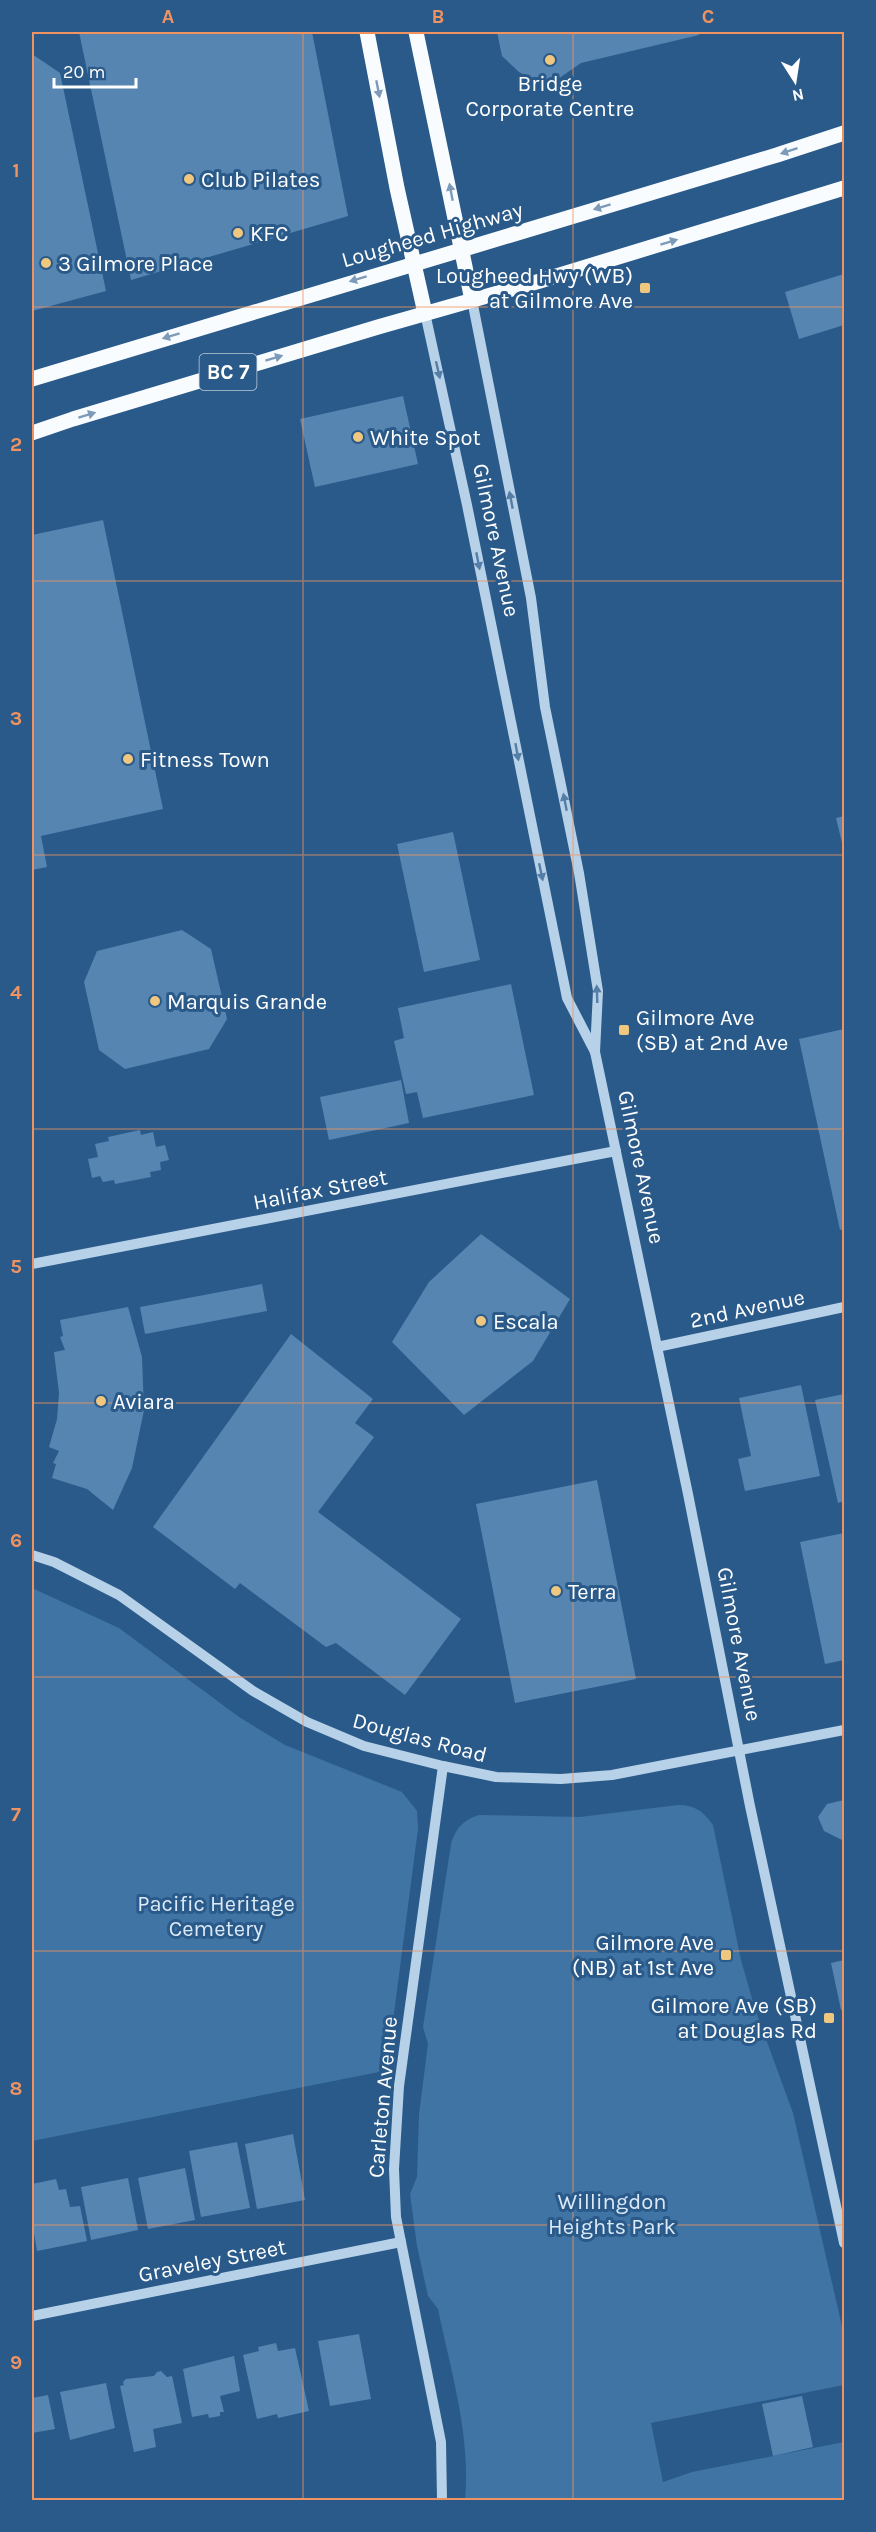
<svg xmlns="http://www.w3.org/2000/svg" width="876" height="2532" viewBox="0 0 876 2532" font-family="Karla,sans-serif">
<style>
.green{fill:#3f74a5}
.building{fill:#5685b2}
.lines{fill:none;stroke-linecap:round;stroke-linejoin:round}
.minor{stroke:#b7d1e8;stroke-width:10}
.major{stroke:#f9fcfe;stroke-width:15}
.oneway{fill:#7d9bb8}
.oneway2{fill:#547ea6}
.grid{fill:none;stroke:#f09361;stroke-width:1.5;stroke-opacity:0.55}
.poi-dot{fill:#efc77f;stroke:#2a5a89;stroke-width:2}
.labels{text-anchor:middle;stroke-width:6;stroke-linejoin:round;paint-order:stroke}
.shield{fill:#2a5a89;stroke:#bfcedc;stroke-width:1.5}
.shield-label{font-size:21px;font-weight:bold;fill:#fff}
.poi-label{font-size:22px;fill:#fff;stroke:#2a5a89;text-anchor:start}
.street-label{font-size:22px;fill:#fff;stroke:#2a5a89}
.park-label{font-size:22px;fill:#dbe9f7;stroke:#2a5a89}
.neatline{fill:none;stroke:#f09361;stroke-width:2}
.grid-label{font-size:20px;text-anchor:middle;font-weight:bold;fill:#f09361}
</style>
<rect width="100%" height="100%" fill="#2a5a89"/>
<g class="green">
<polygon points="32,1588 119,1628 239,1717 285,1745 402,1792 417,1811 418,1829 393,2021 382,2036 379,2072 32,2141"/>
<path d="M 678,1805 C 695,1805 703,1811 713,1825 L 741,1960 L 755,2009 L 793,2113 L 844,2335 L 844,2385 L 651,2423 L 663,2482 L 692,2472 L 844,2442 L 844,2500 L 465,2500 C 471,2436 451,2372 438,2309 L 428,2296 L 417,2246 L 410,2194 L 417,2177 L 419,2114 L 428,2044 L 423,2027 L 451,1844 C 456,1828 463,1820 479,1815 L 580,1817 Z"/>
</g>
<g class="building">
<polygon points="79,32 312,32 348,216 131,280"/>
<polygon points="497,32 698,32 699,35 581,63 558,79 536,81 519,72 502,56"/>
<polygon points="32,54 60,73 106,291 32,311"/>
<polygon points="844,274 844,325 799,339 785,292"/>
<polygon points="403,396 418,464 315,487 300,419"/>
<polygon points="103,520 163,809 41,836 47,867 32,870 32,535"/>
<polygon points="844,816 844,851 836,818"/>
<polygon points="453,832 480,960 424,972 397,844"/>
<polygon points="182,930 211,949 227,1019 209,1049 125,1069 99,1050 84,982 97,951"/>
<polygon points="511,984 534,1095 423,1118 417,1092 406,1094 394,1041 404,1038 398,1008"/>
<polygon points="844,1029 844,1229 840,1230 799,1039"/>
<polygon points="401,1080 409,1123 329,1140 320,1097"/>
<polygon points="140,1130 141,1135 153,1132 156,1147 165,1145 169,1160 160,1162 161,1170 150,1172 151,1177 115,1184 114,1180 103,1182 100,1176 92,1178 88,1159 98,1157 95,1144 109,1141 108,1137"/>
<polygon points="481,1234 570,1299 533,1361 464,1415 392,1342 429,1282"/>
<polygon points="262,1284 267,1311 145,1334 140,1307"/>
<polygon points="128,1307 142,1357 144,1410 132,1468 113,1510 87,1489 52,1478 56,1464 53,1463 59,1451 49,1447 57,1419 59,1393 54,1352 65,1350 60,1337 63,1336 60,1320"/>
<polygon points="291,1334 373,1399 355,1423 374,1437 318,1512 461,1619 405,1695 336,1643 326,1647 240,1583 235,1589 153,1527"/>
<polygon points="801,1385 820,1476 745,1491 738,1459 751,1456 739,1398"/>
<polygon points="844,1394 844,1501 838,1503 815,1400"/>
<polygon points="597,1480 636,1679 515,1703 476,1504"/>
<polygon points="844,1533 844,1660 825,1664 800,1542"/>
<polygon points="844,1800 844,1841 824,1831 818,1817 827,1804"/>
<polygon points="844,1960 844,2009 841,2010 831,1963"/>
<polygon points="293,2134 305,2200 257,2209 245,2144"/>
<polygon points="237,2142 250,2208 201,2217 189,2151"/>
<polygon points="185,2168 195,2220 148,2229 138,2178"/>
<polygon points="128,2178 138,2230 91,2240 81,2187"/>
<polygon points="56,2179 59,2190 66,2189 70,2207 80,2206 87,2241 37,2251 32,2221 32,2184"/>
<polygon points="359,2334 371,2399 330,2406 318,2341"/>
<polygon points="276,2343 278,2351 295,2348 309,2411 278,2418 277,2414 257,2419 243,2355 259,2351 258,2347"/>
<polygon points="234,2356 240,2391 220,2396 224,2412 220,2412 220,2416 209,2418 208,2414 192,2417 183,2369"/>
<polygon points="161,2371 167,2377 172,2376 182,2423 153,2429 156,2447 134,2452 120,2386 124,2385 123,2382 126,2379 154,2376 157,2372"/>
<polygon points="106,2383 115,2428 70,2440 60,2392"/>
<polygon points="48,2395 55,2429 32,2433 32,2398"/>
<polygon points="802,2396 813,2447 773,2456 762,2404"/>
</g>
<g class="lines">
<g class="minor">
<polyline points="472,300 531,598 545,707 579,873 598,991 595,1052 688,1494 750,1806 844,2243"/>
<polyline points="425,313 467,505 567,998 595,1052"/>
<polyline points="32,1264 616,1151"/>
<polyline points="657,1347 844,1307"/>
<polyline points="32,1555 54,1562 119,1595 253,1691 307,1722 364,1746 443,1766 496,1777 561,1779 612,1775 844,1730"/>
<polyline points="32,2316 401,2242"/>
<polyline points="442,2500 441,2442 396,2217 394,2169 399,2086 443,1766"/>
</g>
<g class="major">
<polyline points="367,32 397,188 425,313"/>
<polyline points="416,32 472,300"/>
<polyline points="32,379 777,155 844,133"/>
<polyline points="32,433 73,419 378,327 540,281 844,188"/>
</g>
</g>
<defs><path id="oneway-solid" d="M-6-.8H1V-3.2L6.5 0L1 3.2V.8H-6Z" transform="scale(1.5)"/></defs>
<g class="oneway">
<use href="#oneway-solid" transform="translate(378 89) rotate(79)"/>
<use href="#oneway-solid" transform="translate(789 151) rotate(162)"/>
<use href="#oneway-solid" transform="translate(451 192) rotate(-101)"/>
<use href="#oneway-solid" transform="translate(602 207) rotate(163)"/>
<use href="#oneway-solid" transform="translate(669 242) rotate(-17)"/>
<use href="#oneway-solid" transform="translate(358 279) rotate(163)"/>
<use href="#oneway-solid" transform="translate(171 336) rotate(163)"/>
<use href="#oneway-solid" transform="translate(274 358) rotate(-17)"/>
<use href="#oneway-solid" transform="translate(87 415) rotate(-17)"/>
</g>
<g class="oneway2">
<use href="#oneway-solid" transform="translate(438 370) rotate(77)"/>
<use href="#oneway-solid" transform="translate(511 500) rotate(-101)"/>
<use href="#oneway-solid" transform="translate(478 561) rotate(79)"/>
<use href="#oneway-solid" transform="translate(517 752) rotate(80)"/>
<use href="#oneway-solid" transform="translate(565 802) rotate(-101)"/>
<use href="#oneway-solid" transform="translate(541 872) rotate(78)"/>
<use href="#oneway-solid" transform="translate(597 994) rotate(-92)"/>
</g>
<path class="grid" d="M 303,32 L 303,2500M 573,32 L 573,2500M 32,307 L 844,307M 32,581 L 844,581M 32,855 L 844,855M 32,1129 L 844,1129M 32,1403 L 844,1403M 32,1677 L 844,1677M 32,1951 L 844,1951M 32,2225 L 844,2225"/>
<g class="poi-dot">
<circle cx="550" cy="60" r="6"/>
<circle cx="189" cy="179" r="6"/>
<circle cx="238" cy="233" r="6"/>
<circle cx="46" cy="263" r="6"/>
<rect x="639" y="282" width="12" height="12" rx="3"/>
<circle cx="358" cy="437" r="6"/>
<circle cx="128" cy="759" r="6"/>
<circle cx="155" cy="1001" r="6"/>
<rect x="618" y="1024" width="12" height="12" rx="3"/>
<circle cx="481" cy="1321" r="6"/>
<circle cx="101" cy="1401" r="6"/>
<circle cx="556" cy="1591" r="6"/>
<rect x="720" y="1949" width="12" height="12" rx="3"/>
<rect x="823" y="2012" width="12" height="12" rx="3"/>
</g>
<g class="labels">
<rect class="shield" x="199.5" y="354" width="57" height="36" rx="4.5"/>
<g class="shield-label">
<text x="228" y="379">BC 7</text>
</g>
<g class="poi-label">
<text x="550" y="91" text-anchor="middle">Bridge<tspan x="550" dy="25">Corporate Centre</tspan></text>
<text x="201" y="187">Club Pilates</text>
<text x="250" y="241">KFC</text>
<text x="58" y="271">3 Gilmore Place</text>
<text x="633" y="283" text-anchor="end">Lougheed Hwy (WB)<tspan x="633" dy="25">at Gilmore Ave</tspan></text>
<text x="370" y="445">White Spot</text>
<text x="140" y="767">Fitness Town</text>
<text x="167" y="1009">Marquis Grande</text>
<text x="636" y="1025">Gilmore Ave<tspan x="636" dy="25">(SB) at 2nd Ave</tspan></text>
<text x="493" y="1329">Escala</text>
<text x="113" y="1409">Aviara</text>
<text x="568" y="1599">Terra</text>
<text x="714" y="1950" text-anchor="end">Gilmore Ave<tspan x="714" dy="25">(NB) at 1st Ave</tspan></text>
<text x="817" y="2013" text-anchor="end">Gilmore Ave (SB)<tspan x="817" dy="25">at Douglas Rd</tspan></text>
</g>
<g class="street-label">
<text transform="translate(432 234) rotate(-16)" y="8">Lougheed Highway</text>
<text transform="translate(497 540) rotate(78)" y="8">Gilmore Avenue</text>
<text transform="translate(642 1167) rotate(78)" y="8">Gilmore Avenue</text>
<text transform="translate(320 1189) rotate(-11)" y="8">Halifax Street</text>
<text transform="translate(747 1308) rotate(-12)" y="8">2nd Avenue</text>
<text transform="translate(740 1644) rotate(79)" y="8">Gilmore Avenue</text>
<text transform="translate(420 1737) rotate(15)" y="8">Douglas Road</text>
<text transform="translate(382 2097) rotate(-85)" y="8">Carleton Avenue</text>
<text transform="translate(212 2260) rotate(-11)" y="8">Graveley Street</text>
</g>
<g class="park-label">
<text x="216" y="1911">Pacific Heritage<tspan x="216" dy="25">Cemetery</tspan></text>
<text x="612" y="2209">Willingdon<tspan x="612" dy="25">Heights Park</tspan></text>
</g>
</g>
<rect width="876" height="2532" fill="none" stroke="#2a5a89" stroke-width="66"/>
<g transform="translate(795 81) rotate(168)" stroke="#2a5a89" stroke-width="4.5" paint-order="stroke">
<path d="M0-4.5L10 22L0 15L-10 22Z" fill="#ffffff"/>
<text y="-9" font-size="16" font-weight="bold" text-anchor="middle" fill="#ffffff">N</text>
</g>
<path d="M54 78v9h82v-9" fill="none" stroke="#ffffff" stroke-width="3"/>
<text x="63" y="78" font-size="18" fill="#ffffff" stroke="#2a5a89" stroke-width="4.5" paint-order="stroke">20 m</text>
<rect x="33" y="33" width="810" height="2466" class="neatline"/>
<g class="grid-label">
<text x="168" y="23">A</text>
<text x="438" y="23">B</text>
<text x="708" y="23">C</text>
<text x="16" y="177">1</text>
<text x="16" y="451">2</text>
<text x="16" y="725">3</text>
<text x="16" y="999">4</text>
<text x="16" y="1273">5</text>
<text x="16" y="1547">6</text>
<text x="16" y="1821">7</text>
<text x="16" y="2095">8</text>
<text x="16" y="2369">9</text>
</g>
</svg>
